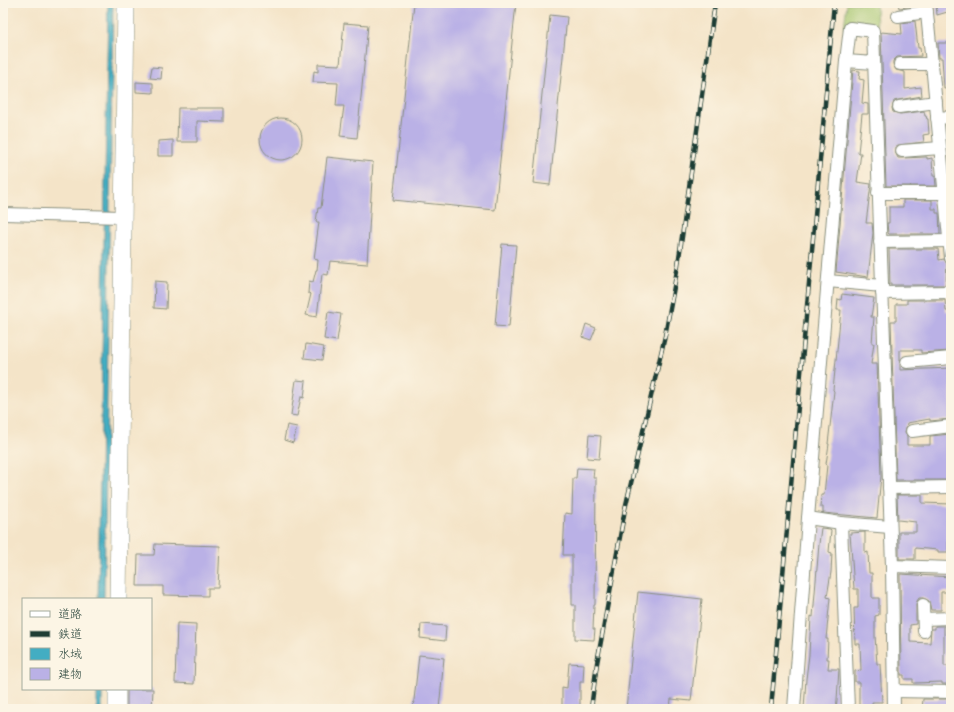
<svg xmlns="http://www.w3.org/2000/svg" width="954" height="712" viewBox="0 0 954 712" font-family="'Shantell Sans','Klee One',sans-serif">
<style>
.green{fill:#a6c66e;stroke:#628251}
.water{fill:#43adc2;stroke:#31757b}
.building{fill:#bab1e6}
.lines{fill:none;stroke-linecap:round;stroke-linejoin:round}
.street-casing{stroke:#8a907e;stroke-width:14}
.secondary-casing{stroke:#8a907e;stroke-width:18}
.street{stroke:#fff;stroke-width:12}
.secondary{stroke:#fff;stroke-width:17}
.rail-casing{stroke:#1f3d34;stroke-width:4.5}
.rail{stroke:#fcf5e5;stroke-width:3;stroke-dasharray:9;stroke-linecap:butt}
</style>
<rect width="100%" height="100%" fill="#fcf5e5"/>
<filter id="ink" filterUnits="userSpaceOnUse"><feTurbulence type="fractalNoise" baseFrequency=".025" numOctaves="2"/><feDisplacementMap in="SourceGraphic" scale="8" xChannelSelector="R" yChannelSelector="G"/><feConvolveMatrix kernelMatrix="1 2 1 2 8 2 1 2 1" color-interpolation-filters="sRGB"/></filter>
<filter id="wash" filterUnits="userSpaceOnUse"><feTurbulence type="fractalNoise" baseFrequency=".012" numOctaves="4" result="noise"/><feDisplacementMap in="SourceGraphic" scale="16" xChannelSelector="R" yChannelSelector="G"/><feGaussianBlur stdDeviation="0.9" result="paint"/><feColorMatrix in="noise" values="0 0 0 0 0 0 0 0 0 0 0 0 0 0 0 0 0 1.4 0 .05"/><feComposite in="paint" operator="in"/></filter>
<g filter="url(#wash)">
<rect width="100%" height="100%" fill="#f4e4c8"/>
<polygon class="green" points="847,3 876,3 877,31 844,28"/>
<g class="water">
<polygon points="108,3 113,3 104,599 98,599"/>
<rect x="97" y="689" width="5" height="20"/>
</g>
<g id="blocks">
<g class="building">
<polygon points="414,3 516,3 495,210 393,200"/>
<polygon points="898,3 908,3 908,5 913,5 914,6 899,8"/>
<polygon points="936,3 951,3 951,11 937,15"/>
<polygon points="550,15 567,17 550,185 533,183"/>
<polygon points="915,21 918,48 920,48 921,56 897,57 893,61 893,64 896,70 905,72 905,89 921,87 922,96 898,100 894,101 892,108 893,112 900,114 924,111 925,116 926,116 927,119 928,119 929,134 923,135 924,142 898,145 895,147 895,152 898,158 902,158 925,157 927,157 927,159 932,158 933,176 935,176 936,186 886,186 881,32 902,34 901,23"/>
<polygon points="344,23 368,25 357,138 340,136 344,106 336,106 338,83 313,82 314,71 318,72 318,64 340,65"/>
<polygon points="938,43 951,43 951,87 944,88 942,58 939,58"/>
<polygon points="152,67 162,68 161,79 150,78"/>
<polygon points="853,70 860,71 859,79 864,80 862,103 868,104 868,114 862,114 858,153 861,153 857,182 871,184 866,223 872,223 873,233 868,277 836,272"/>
<polygon points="136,82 153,83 153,93 136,92"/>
<polygon points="178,108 224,108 224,122 197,121 197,142 177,142"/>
<circle cx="281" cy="139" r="21"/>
<polygon points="173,140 173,156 158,156 158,141"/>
<polygon points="327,157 373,162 367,264 330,261 328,275 322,274 317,317 306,315 311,294 308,293 309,281 313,282 316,270 317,270 318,260 314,259 319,222 316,222 318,208 321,208"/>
<polygon points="903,200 932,200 932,209 936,209 936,213 939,213 940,234 889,234 888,233 887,223 889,223 889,207 903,207"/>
<polygon points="502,244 516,245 509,327 495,326"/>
<polygon points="889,249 938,249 939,260 944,259 947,264 946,285 890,285"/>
<polygon points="155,281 167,282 166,309 154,308"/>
<polygon points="842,294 874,298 871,317 874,317 872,343 874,343 871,364 877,364 881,476 877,518 823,513 823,507 820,507 821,495 824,495 827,465 826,464 829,444 828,444 834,391 833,390 841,310 837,310 838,299 841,300"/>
<polygon points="907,300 945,300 946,311 951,311 950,351 921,353 921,350 900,350 900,370 951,368 951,419 930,421 930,419 907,423 905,432 907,436 907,445 930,445 930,436 951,434 951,480 896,480 891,321 896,321 896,304 907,304"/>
<polygon points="328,312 341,314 337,341 324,339"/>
<polygon points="586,324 596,328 591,340 582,337"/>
<polygon points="306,344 324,347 322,360 304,358"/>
<polygon points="296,380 306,381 304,398 301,397 297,416 291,415"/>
<polygon points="287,425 297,427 293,443 284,440"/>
<polygon points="589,435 601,436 599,459 587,458"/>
<polygon points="577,468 594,469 593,478 596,478 595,605 594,605 593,629 595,629 594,640 575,639 575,605 572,605 572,555 563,555 565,513 572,514 573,478 576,478"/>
<polygon points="897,495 922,495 922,503 951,504 951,525 948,525 948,552 938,552 938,550 915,548 915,559 899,559 899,532 916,532 916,522 898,520"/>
<polygon points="821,528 830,529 831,530 829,552 832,553 831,572 827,597 830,598 826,639 828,639 827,659 829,659 828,669 839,669 837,700 836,709 804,709 806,679 809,655 811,616 813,617 819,544"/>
<polygon points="865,532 865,553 868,552 869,573 872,573 872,598 879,598 879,615 875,616 875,636 877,664 880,664 882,702 872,702 873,709 859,709 859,682 855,682 855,671 861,670 860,644 855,644 854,608 858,608 858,589 854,589 850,533"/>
<polygon points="155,544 220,546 218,588 208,588 208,596 163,595 163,586 137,586 138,555 154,555"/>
<polygon points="900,574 951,577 951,592 941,592 941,610 931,610 929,601 923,598 919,598 917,601 916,605 916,624 910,625 910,642 930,643 931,629 935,629 935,626 944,626 944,666 951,666 951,684 942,684 942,682 913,683 913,679 904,679 904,675 901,675"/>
<polygon points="638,592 702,599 691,701 671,699 670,709 626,709"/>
<polygon points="177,623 196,624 194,684 175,683"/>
<polygon points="421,624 446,626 445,641 420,638"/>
<polygon points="419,655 444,658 439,709 413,709"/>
<polygon points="569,663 584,664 583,682 580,682 580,709 562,709 562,687 567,688"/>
<polygon points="127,689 153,689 152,709 127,709"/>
<polygon points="923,699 951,699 951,709 922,709"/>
</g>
</g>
</g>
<g filter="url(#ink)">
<use href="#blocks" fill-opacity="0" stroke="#8a907e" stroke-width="1"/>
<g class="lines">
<defs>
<g id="street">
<polyline points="926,3 951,258"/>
<polyline points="898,16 927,12"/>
<polyline points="846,61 874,63"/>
<polyline points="900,64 932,64"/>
<polyline points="899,107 936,102"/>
<polyline points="937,118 951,117"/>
<polyline points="902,151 940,148"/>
<polyline points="878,193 945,193"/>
<polyline points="3,214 123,217"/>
<polyline points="880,242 950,241"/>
<polyline points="828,281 882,286"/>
<polyline points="882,293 951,292"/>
<polyline points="907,362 951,358"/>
<polyline points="912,431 951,426"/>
<polyline points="889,488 951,487"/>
<polyline points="808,518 841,523 890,527"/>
<polyline points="841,523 848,709"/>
<polyline points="892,566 951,568"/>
<polyline points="923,605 924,631"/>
<polyline points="924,619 951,618"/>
<polyline points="894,691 951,692"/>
<polyline points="794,709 808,518 846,61 850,28 873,31 892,566 894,709"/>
</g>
<g id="secondary">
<polyline points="118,599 126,3"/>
<polyline points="117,709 117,689"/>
</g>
</defs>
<use href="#street" class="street-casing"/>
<use href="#secondary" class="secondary-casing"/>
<use href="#street" class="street"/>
<use href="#secondary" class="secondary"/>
<defs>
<g id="rail">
<polyline points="591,709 597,663 625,509 665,336 678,265 715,3"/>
<polyline points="771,709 834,3"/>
</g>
</defs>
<use href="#rail" class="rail-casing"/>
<use href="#rail" class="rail"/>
</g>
</g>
<rect width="954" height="712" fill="none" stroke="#fcf5e5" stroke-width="16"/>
<rect x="22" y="598" width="130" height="92" fill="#fcf5e5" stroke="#a4ab9e"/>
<rect x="30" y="611" width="20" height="6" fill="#ffffff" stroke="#a4ab9e"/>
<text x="58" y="618" font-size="12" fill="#1f3d34">道路</text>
<rect x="30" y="631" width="20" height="6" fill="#1f3d34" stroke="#a4ab9e"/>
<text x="58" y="638" font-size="12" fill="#1f3d34">鉄道</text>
<rect x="30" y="648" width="20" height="12" fill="#43adc2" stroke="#a4ab9e"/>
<text x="58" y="658" font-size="12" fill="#1f3d34">水域</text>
<rect x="30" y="668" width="20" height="12" fill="#bab1e6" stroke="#a4ab9e"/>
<text x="58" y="678" font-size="12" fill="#1f3d34">建物</text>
</svg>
